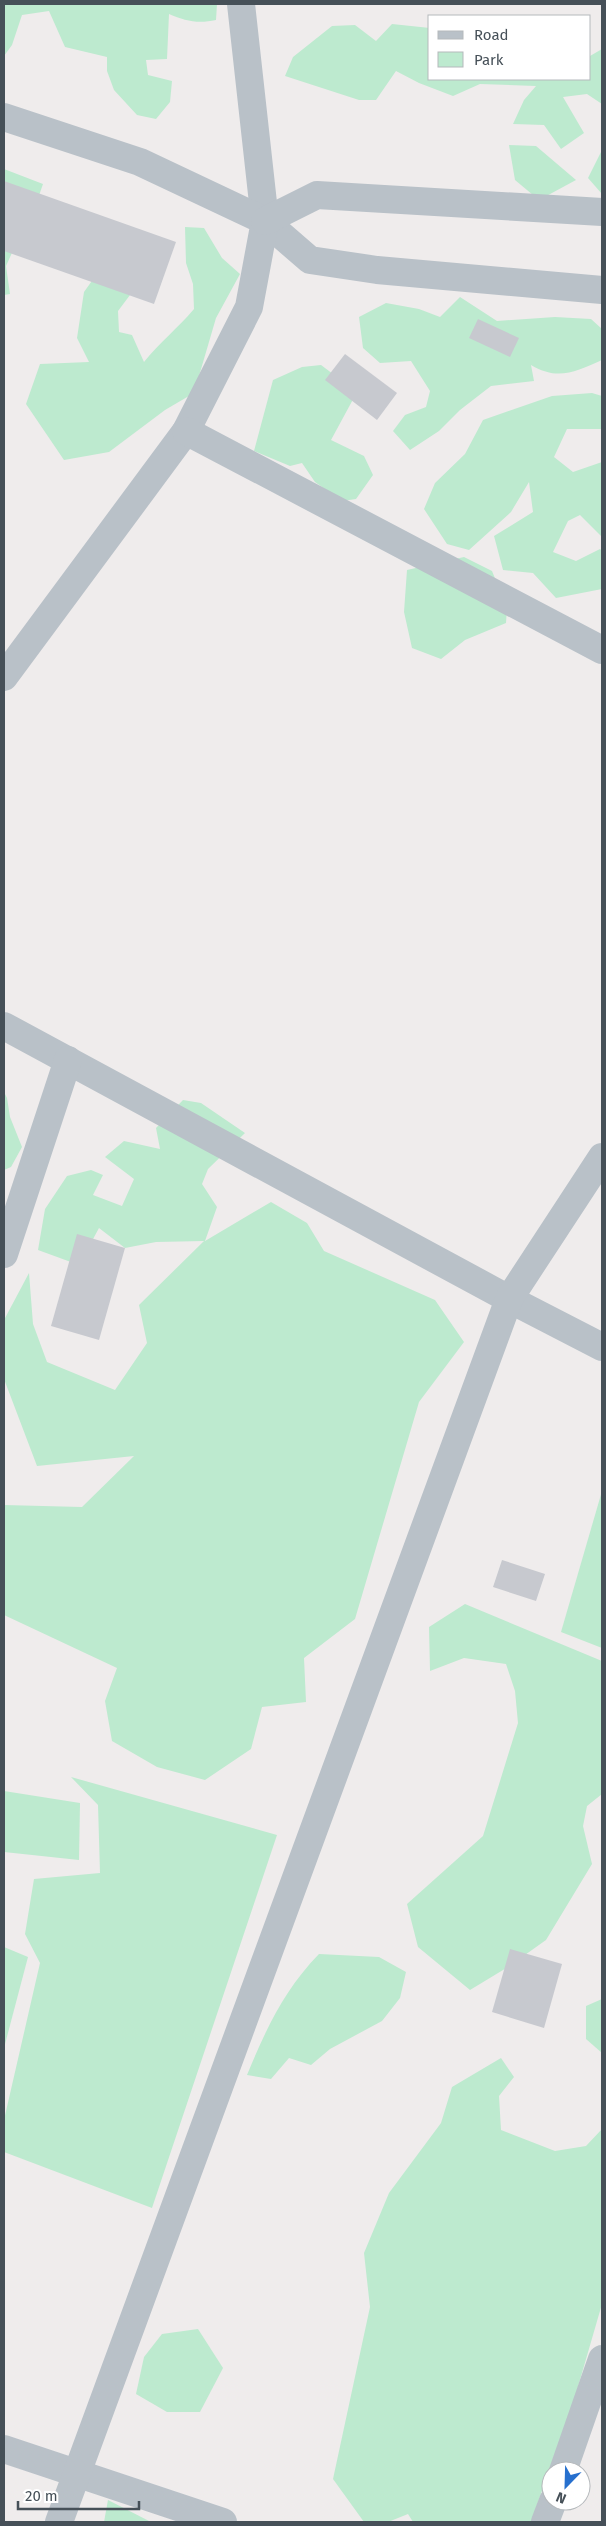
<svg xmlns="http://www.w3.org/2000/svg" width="606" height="2526" viewBox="0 0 606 2526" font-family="'Fira Sans',sans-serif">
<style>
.green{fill:#bdeacf}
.building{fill:#c7c9cf}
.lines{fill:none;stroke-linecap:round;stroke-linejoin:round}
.street{stroke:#b9c1c8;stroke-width:28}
</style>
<rect width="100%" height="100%" fill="#efecec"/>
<g class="green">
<path d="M 4,4 L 217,4 L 216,20 C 198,24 185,21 169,14 L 167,59 L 146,60 L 148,75 L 172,81 L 170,102 L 156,119 L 137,115 L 114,90 L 107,71 L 107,57 L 65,47 L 49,11 L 22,15 L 12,45 L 4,56 Z"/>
<polygon points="392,24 430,28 430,79 590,79 590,56 602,49 602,104 587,94 563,97 584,133 561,149 544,125 513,124 524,100 536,86 480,84 453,96 419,83 396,71 376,100 359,100 285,76 293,57 332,26 355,25 376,41"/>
<polygon points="509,145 536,146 576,180 539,200 515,180"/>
<polygon points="602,150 602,194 588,178"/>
<polygon points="4,169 43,184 36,204 25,224 6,266 10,294 4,295"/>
<path d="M 185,227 L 204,228 L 222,258 L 240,274 L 216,318 L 194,393 L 165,410 L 109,452 L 64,460 L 26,404 L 40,364 L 89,362 L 77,338 L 84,292 L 104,264 L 136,287 L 118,311 L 119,332 L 132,335 L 144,362 C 160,342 178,328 194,309 L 193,284 L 186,263 Z"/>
<path d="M 460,297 L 497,321 L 555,317 L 591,319 L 602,329 L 602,360 C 575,372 558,381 531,365 L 534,381 L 491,386 L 460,410 L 439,431 L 410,450 L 393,431 L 405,415 L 426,407 L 430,391 L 411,361 L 380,363 L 363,348 L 359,317 L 386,303 L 419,309 L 440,317 Z"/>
<polygon points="321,365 357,392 331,440 364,456 373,475 356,499 342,501 315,482 302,463 290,466 254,451 273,380 302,367"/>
<polygon points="592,393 602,396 602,429 567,429 554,457 573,472 602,462 602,537 580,515 568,521 553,552 576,561 600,549 602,551 602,589 556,598 533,573 503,570 494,536 533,512 529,482 511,512 469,550 447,544 424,509 435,483 465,454 483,420 552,396"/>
<polygon points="464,557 492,571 507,608 506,623 465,640 441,659 412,648 404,612 407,570"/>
<polygon points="4,1092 7,1098 10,1117 22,1147 11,1167 4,1170"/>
<polygon points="183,1100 201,1103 245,1133 208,1169 202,1184 217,1207 205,1241 271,1202 307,1223 324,1251 435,1300 464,1342 419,1402 355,1619 304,1658 306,1702 262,1707 251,1749 205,1780 157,1767 112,1741 105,1701 117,1668 4,1615 4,1505 82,1507 134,1456 37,1466 4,1379 4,1320 29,1273 33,1324 47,1362 115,1390 147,1343 139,1305 204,1241 156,1242 125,1248 99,1228 79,1265 38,1250 45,1209 67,1176 91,1170 103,1175 93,1195 122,1206 134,1179 105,1157 124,1141 160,1149 156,1128"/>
<polygon points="602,1491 602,1648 561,1632"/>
<polygon points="465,1604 602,1661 602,1794 587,1806 583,1826 592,1864 546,1940 508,1967 470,1990 418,1947 407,1904 483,1836 518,1723 515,1691 506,1664 464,1658 430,1671 429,1627"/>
<polygon points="71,1777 277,1835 152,2208 4,2152 4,2120 40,1963 25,1934 34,1879 100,1873 98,1805"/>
<polygon points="4,1791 80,1803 79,1860 4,1852"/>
<polygon points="4,1947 28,1957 4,2048"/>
<path d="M 319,1954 L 379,1957 L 406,1972 L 400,1998 L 382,2021 L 330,2049 L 311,2065 L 289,2058 L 271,2079 L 247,2075 C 266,2029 284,1990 319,1954 Z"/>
<polygon points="602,1999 602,2053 586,2039 586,2006"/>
<polygon points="501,2058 514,2077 499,2096 501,2130 555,2151 586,2146 602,2129 602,2304 575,2397 531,2522 413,2522 408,2514 388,2522 364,2522 333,2479 370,2307 364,2253 389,2193 441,2123 452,2087"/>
<polygon points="198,2329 223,2368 200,2412 167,2412 136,2394 144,2357 162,2334"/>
<polygon points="108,2500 151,2522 104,2522"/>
</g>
<g class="building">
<polygon points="4,181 176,242 154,304 4,251"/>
<polygon points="478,319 519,338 510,357 469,338"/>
<polygon points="345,354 397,393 377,420 325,380"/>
<polygon points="77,1234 125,1248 99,1340 51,1326"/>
<polygon points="502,1560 545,1574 536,1601 493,1587"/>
<polygon points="510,1949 562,1964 544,2028 492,2012"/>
</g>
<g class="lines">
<g class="street">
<polyline points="241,4 265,221 310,260 377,270 602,290"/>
<polyline points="4,117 140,162 265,221 249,307 186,431 4,677"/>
<polyline points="265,221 317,195 602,212"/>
<polyline points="186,431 602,650"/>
<polyline points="4,1026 509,1299 602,1347"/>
<polyline points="4,1254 68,1060"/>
<polyline points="4,2449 223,2522"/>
<polyline points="563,2471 602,2359"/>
<polyline points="59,2522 509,1299 602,1157"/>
<polyline points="545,2522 553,2501"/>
</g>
</g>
<rect width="606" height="2526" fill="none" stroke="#465058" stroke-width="10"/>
<rect x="428" y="15" width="162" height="65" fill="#ffffff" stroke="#b5b9bc"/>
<rect x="438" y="31" width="25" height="8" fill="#b9c1c8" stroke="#b5b9bc"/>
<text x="474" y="40" font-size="15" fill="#465058">Road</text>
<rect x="438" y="52" width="25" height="15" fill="#bdeacf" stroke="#b5b9bc"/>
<text x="474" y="65" font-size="15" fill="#465058">Park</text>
<g transform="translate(566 2486) rotate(203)"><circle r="24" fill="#ffffff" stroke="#b5b9bc"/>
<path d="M0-4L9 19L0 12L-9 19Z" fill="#2770ce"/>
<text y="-8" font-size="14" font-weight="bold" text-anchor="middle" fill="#465058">N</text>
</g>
<path d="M18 2501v8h121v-8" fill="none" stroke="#465058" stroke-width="2.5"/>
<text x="25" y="2501" font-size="15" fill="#465058" stroke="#ffffff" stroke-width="4" paint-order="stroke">20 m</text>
</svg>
